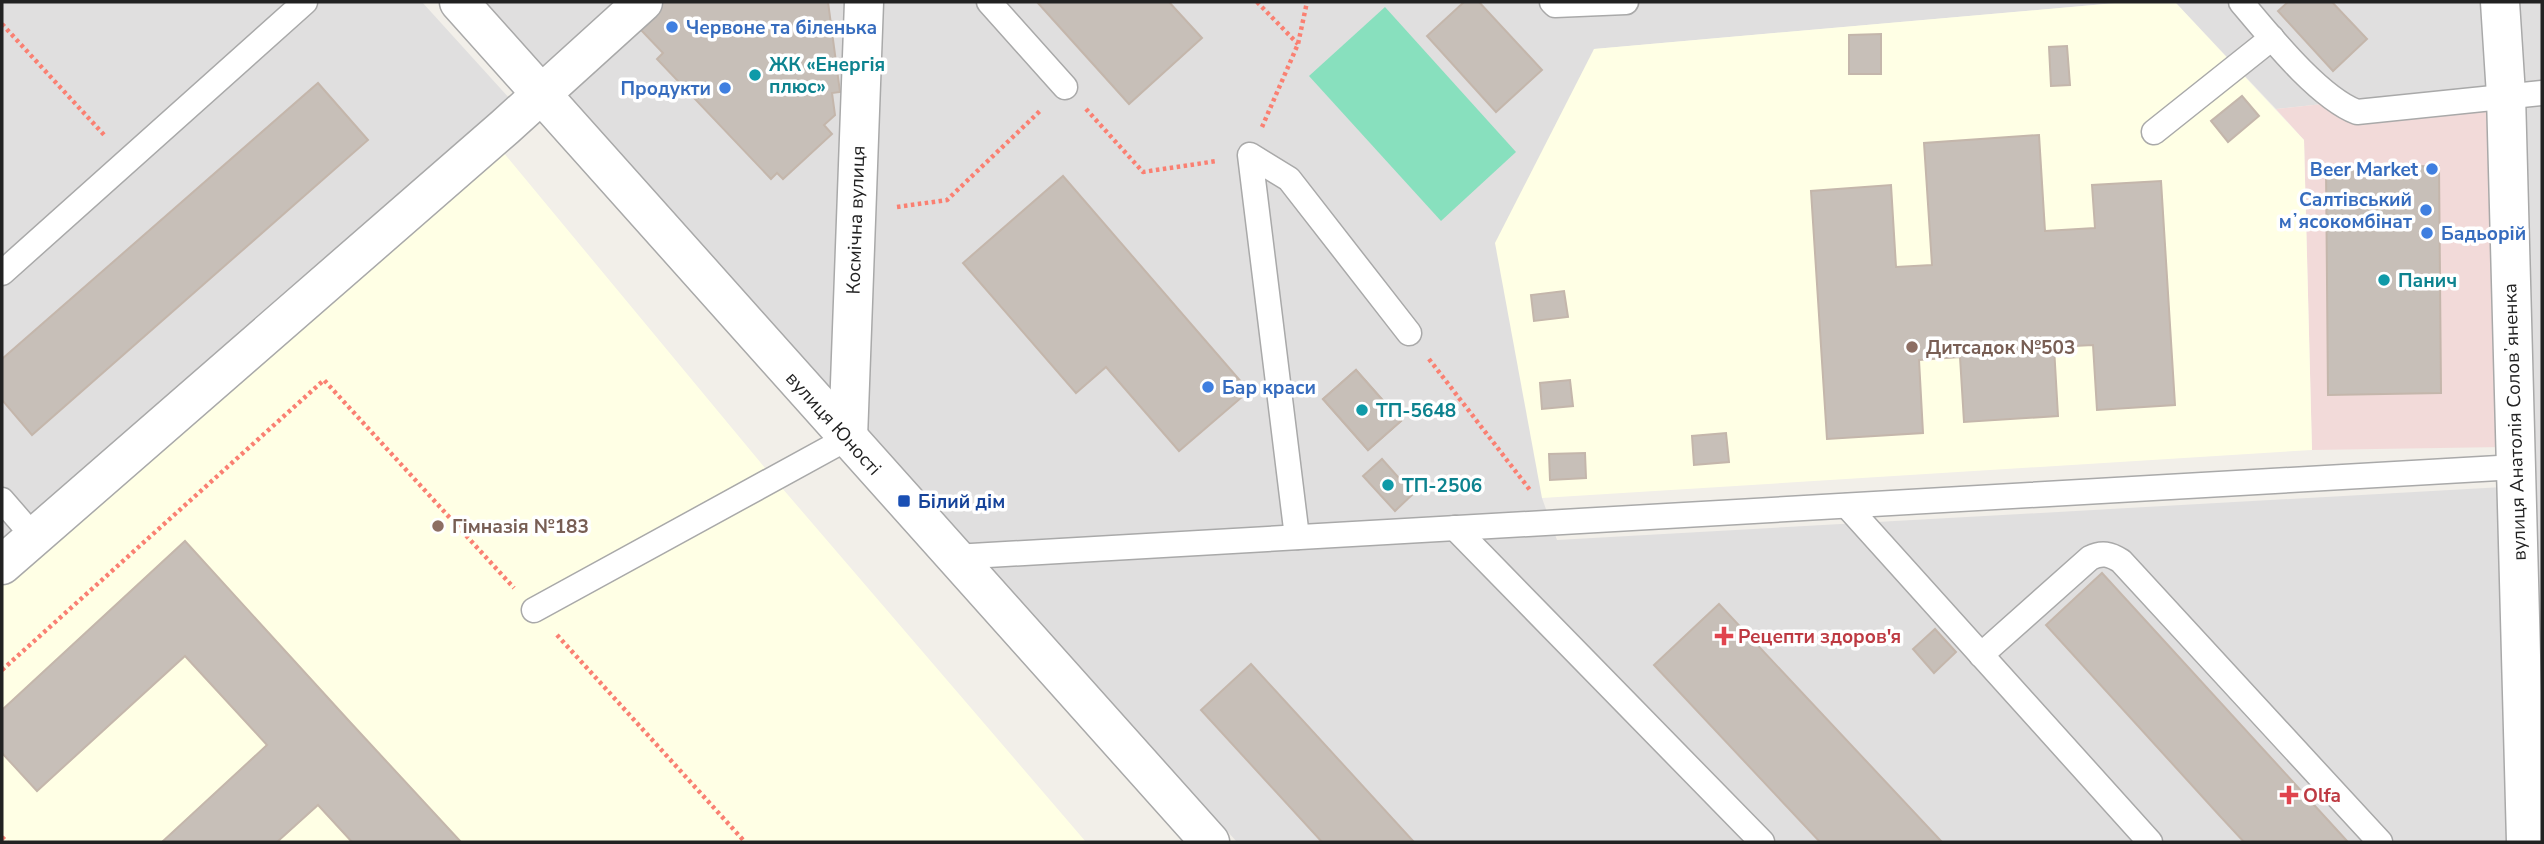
<svg xmlns="http://www.w3.org/2000/svg" width="2544" height="844" viewBox="0 0 2544 844" font-family="'Nunito Sans',sans-serif">
<style>
.residential{fill:#e0dfdf}
.commercial{fill:#f2dad9}
.education{fill:#ffffe5}
.pitch{fill:#88e0be}
.building{fill:#c7bfb8;stroke:#c4b6ab;stroke-width:2}
.lines{fill:none;stroke-linecap:round;stroke-linejoin:round}
.service-casing{stroke:#a9a9a9;stroke-width:27}
.minor-casing{stroke:#a9a9a9;stroke-width:41}
.path{stroke:#fa8072;stroke-width:4.5;stroke-dasharray:3.5 3.5;stroke-linecap:butt}
.service{stroke:#fff;stroke-width:24}
.minor{stroke:#fff;stroke-width:38}
.shop-dot{fill:#3f7fe0;stroke:#fff;stroke-width:2.5}
.culture-dot{fill:#0f9aa8;stroke:#fff;stroke-width:2.5}
.education-dot{fill:#8d6e63;stroke:#fff;stroke-width:2.5}
.transit-dot{fill:#1a4fb4;stroke:#fff;stroke-width:2.5}
.health-dot{fill:#e0444e;stroke:#fff;stroke-width:2.5}
.labels{text-anchor:middle;stroke-width:7;stroke-linejoin:round;paint-order:stroke}
.shop-label{font-size:19px;font-weight:bold;fill:#366cbe;stroke:#fff;text-anchor:start}
.culture-label{font-size:19px;font-weight:bold;fill:#0d838f;stroke:#fff;text-anchor:start}
.street-label{font-size:19px;fill:#222;stroke:#fff}
.education-label{font-size:19px;font-weight:bold;fill:#785e54;stroke:#fff;text-anchor:start}
.transit-label{font-size:19px;font-weight:bold;fill:#164399;stroke:#fff;text-anchor:start}
.health-label{font-size:19px;font-weight:bold;fill:#be3a42;stroke:#fff;text-anchor:start}
</style>
<rect width="100%" height="100%" fill="#f2efe9"/>
<g class="residential">
<polygon points="2,2 422,2 511,100 2,551"/>
<polygon points="474,2 2127,2 1594,49 1542,498 1557,540 2503,487 2516,842 1237,842"/>
<polygon points="2175,2 2491,2 2495,85 2276,109"/>
<polygon points="2508,2 2542,2 2542,842"/>
</g>
<polygon class="commercial" points="2495,85 2504,447 2312,450 2304,140 2276,109"/>
<g class="education">
<polygon points="2127,2 2175,2 2304,140 2312,450 1542,498 1495,243 1594,49"/>
<polygon points="498,146 770,474 1086,842 2,842 2,578"/>
</g>
<polygon class="pitch" points="1385,7 1516,152 1441,221 1309,76"/>
<g class="building">
<polygon points="654,2 828,2 840,92 832,93 835,115 824,125 832,134 783,179 777,173 771,179 657,59 663,53 641,30 655,17 647,8"/>
<polygon points="1037,2 1169,2 1202,38 1129,104"/>
<polygon points="1464,2 1479,2 1542,70 1496,112 1427,36"/>
<polygon points="2288,2 2332,2 2367,39 2333,71 2278,11"/>
<polygon points="1881,34 1881,74 1849,74 1849,35"/>
<polygon points="2067,46 2070,85 2051,86 2049,47"/>
<polygon points="318,83 368,140 32,435 2,400 2,359"/>
<polygon points="2242,96 2259,116 2228,142 2211,121"/>
<polygon points="2039,135 2045,231 2095,228 2092,185 2161,181 2175,405 2097,410 2093,345 2054,347 2058,416 1964,422 1960,357 1919,360 1923,433 1827,439 1811,191 1891,185 1896,267 1932,265 1924,143"/>
<polygon points="2439,166 2441,393 2328,395 2326,167"/>
<polygon points="1063,176 1249,391 1179,451 1106,367 1076,393 963,263"/>
<polygon points="1564,291 1568,317 1534,321 1531,295"/>
<polygon points="1356,370 1401,421 1368,450 1323,399"/>
<polygon points="1356,370 1401,421 1368,450 1323,399"/>
<polygon points="1570,380 1573,406 1542,409 1540,383"/>
<polygon points="1726,433 1729,462 1694,465 1692,436"/>
<polygon points="1585,453 1586,478 1550,480 1549,454"/>
<polygon points="1382,459 1413,494 1395,511 1363,476"/>
<polygon points="185,541 350,722 461,842 352,842 318,805 277,842 162,842 267,745 185,656 37,791 2,753 2,710"/>
<polygon points="2102,573 2348,842 2244,842 2219,815 2046,625"/>
<polygon points="1719,604 1942,842 1820,842 1654,665"/>
<polygon points="1935,629 1956,652 1934,673 1913,649"/>
<polygon points="1251,664 1414,842 1322,842 1201,710"/>
</g>
<g class="lines">
<defs>
<g id="service">
<polyline points="989,2 1065,87"/>
<polyline points="1552,2 1555,5 1626,2"/>
<path d="M 2241,2 C 2269,35 2318,97 2357,112 L 2542,93"/>
<polyline points="2154,132 2272,38"/>
<polyline points="2,273 305,2"/>
<polyline points="2,500 34,537"/>
<polyline points="1847,506 2150,842"/>
<polyline points="1455,528 1762,842"/>
<polyline points="1297,537 1250,155 1289,179 1409,333"/>
<polyline points="954,557 2516,467"/>
<polyline points="534,610 848,438"/>
<path d="M 1981,655 L 2090,558 C 2102,552 2110,554 2121,561 L 2380,842"/>
</g>
<g id="minor">
<polyline points="459,2 1210,842"/>
<polyline points="2500,2 2506,95 2526,842"/>
<polyline points="848,438 864,2"/>
<polyline points="2,565 505,127 643,2"/>
</g>
</defs>
<use href="#service" class="service-casing"/>
<use href="#minor" class="minor-casing"/>
<g class="path">
<polyline points="1257,2 1298,44"/>
<polyline points="2,24 106,137"/>
<polyline points="1086,109 1143,172 1217,161"/>
<polyline points="1262,127 1298,44 1307,2"/>
<polyline points="897,207 947,200 1041,110"/>
<polyline points="1429,359 1530,490"/>
<polyline points="557,635 745,842"/>
<polyline points="2,670 324,380 514,588"/>
<polyline points="2,837 7,842"/>
</g>
<use href="#service" class="service"/>
<use href="#minor" class="minor"/>
</g>
<g class="shop-dot">
<circle cx="672" cy="27" r="7"/>
<circle cx="725" cy="88" r="7"/>
<circle cx="2432" cy="169" r="7"/>
<circle cx="2426" cy="210" r="7"/>
<circle cx="2427" cy="233" r="7"/>
<circle cx="1208" cy="387" r="7"/>
</g>
<g class="culture-dot">
<circle cx="755" cy="75" r="7"/>
<circle cx="2384" cy="280" r="7"/>
<circle cx="1362" cy="410" r="7"/>
<circle cx="1388" cy="485" r="7"/>
</g>
<g class="education-dot">
<circle cx="1912" cy="347" r="7"/>
<circle cx="438" cy="526" r="7"/>
</g>
<rect class="transit-dot" x="897" y="494" width="14" height="14" rx="3.5"/>
<g class="health-dot">
<path d="M1720.5 625.5h7v7h7v7h-7v7h-7v-7h-7v-7h7z"/>
<path d="M2285.5 784.5h7v7h7v7h-7v7h-7v-7h-7v-7h7z"/>
</g>
<g class="labels">
<g class="shop-label">
<text x="686" y="34">Червоне та біленька</text>
<text x="711" y="95" text-anchor="end">Продукти</text>
<text x="2418" y="176" text-anchor="end">Beer Market</text>
<text x="2412" y="206" text-anchor="end">Салтівський<tspan x="2412" dy="22">мʼясокомбінат</tspan></text>
<text x="2441" y="240">Бадьорій</text>
<text x="1222" y="394">Бар краси</text>
</g>
<g class="culture-label">
<text x="769" y="71">ЖК «Енергія<tspan x="769" dy="22">плюс»</tspan></text>
<text x="2398" y="287">Панич</text>
<text x="1376" y="417">ТП-5648</text>
<text x="1402" y="492">ТП-2506</text>
</g>
<g class="street-label">
<text transform="translate(855 220) rotate(-88)" y="7">Космічна вулиця</text>
<text transform="translate(2514 422) rotate(-92)" y="7">вулиця Анатолія Соловʼяненка</text>
<text transform="translate(834 423) rotate(48)" y="7">вулиця Юності</text>
</g>
<g class="education-label">
<text x="1926" y="354">Дитсадок №503</text>
<text x="452" y="533">Гімназія №183</text>
</g>
<g class="transit-label">
<text x="918" y="508">Білий дім</text>
</g>
<g class="health-label">
<text x="1738" y="643">Рецепти здоров'я</text>
<text x="2303" y="802">Olfa</text>
</g>
</g>
<rect width="2544" height="844" fill="none" stroke="#222222" stroke-width="7"/>
</svg>
